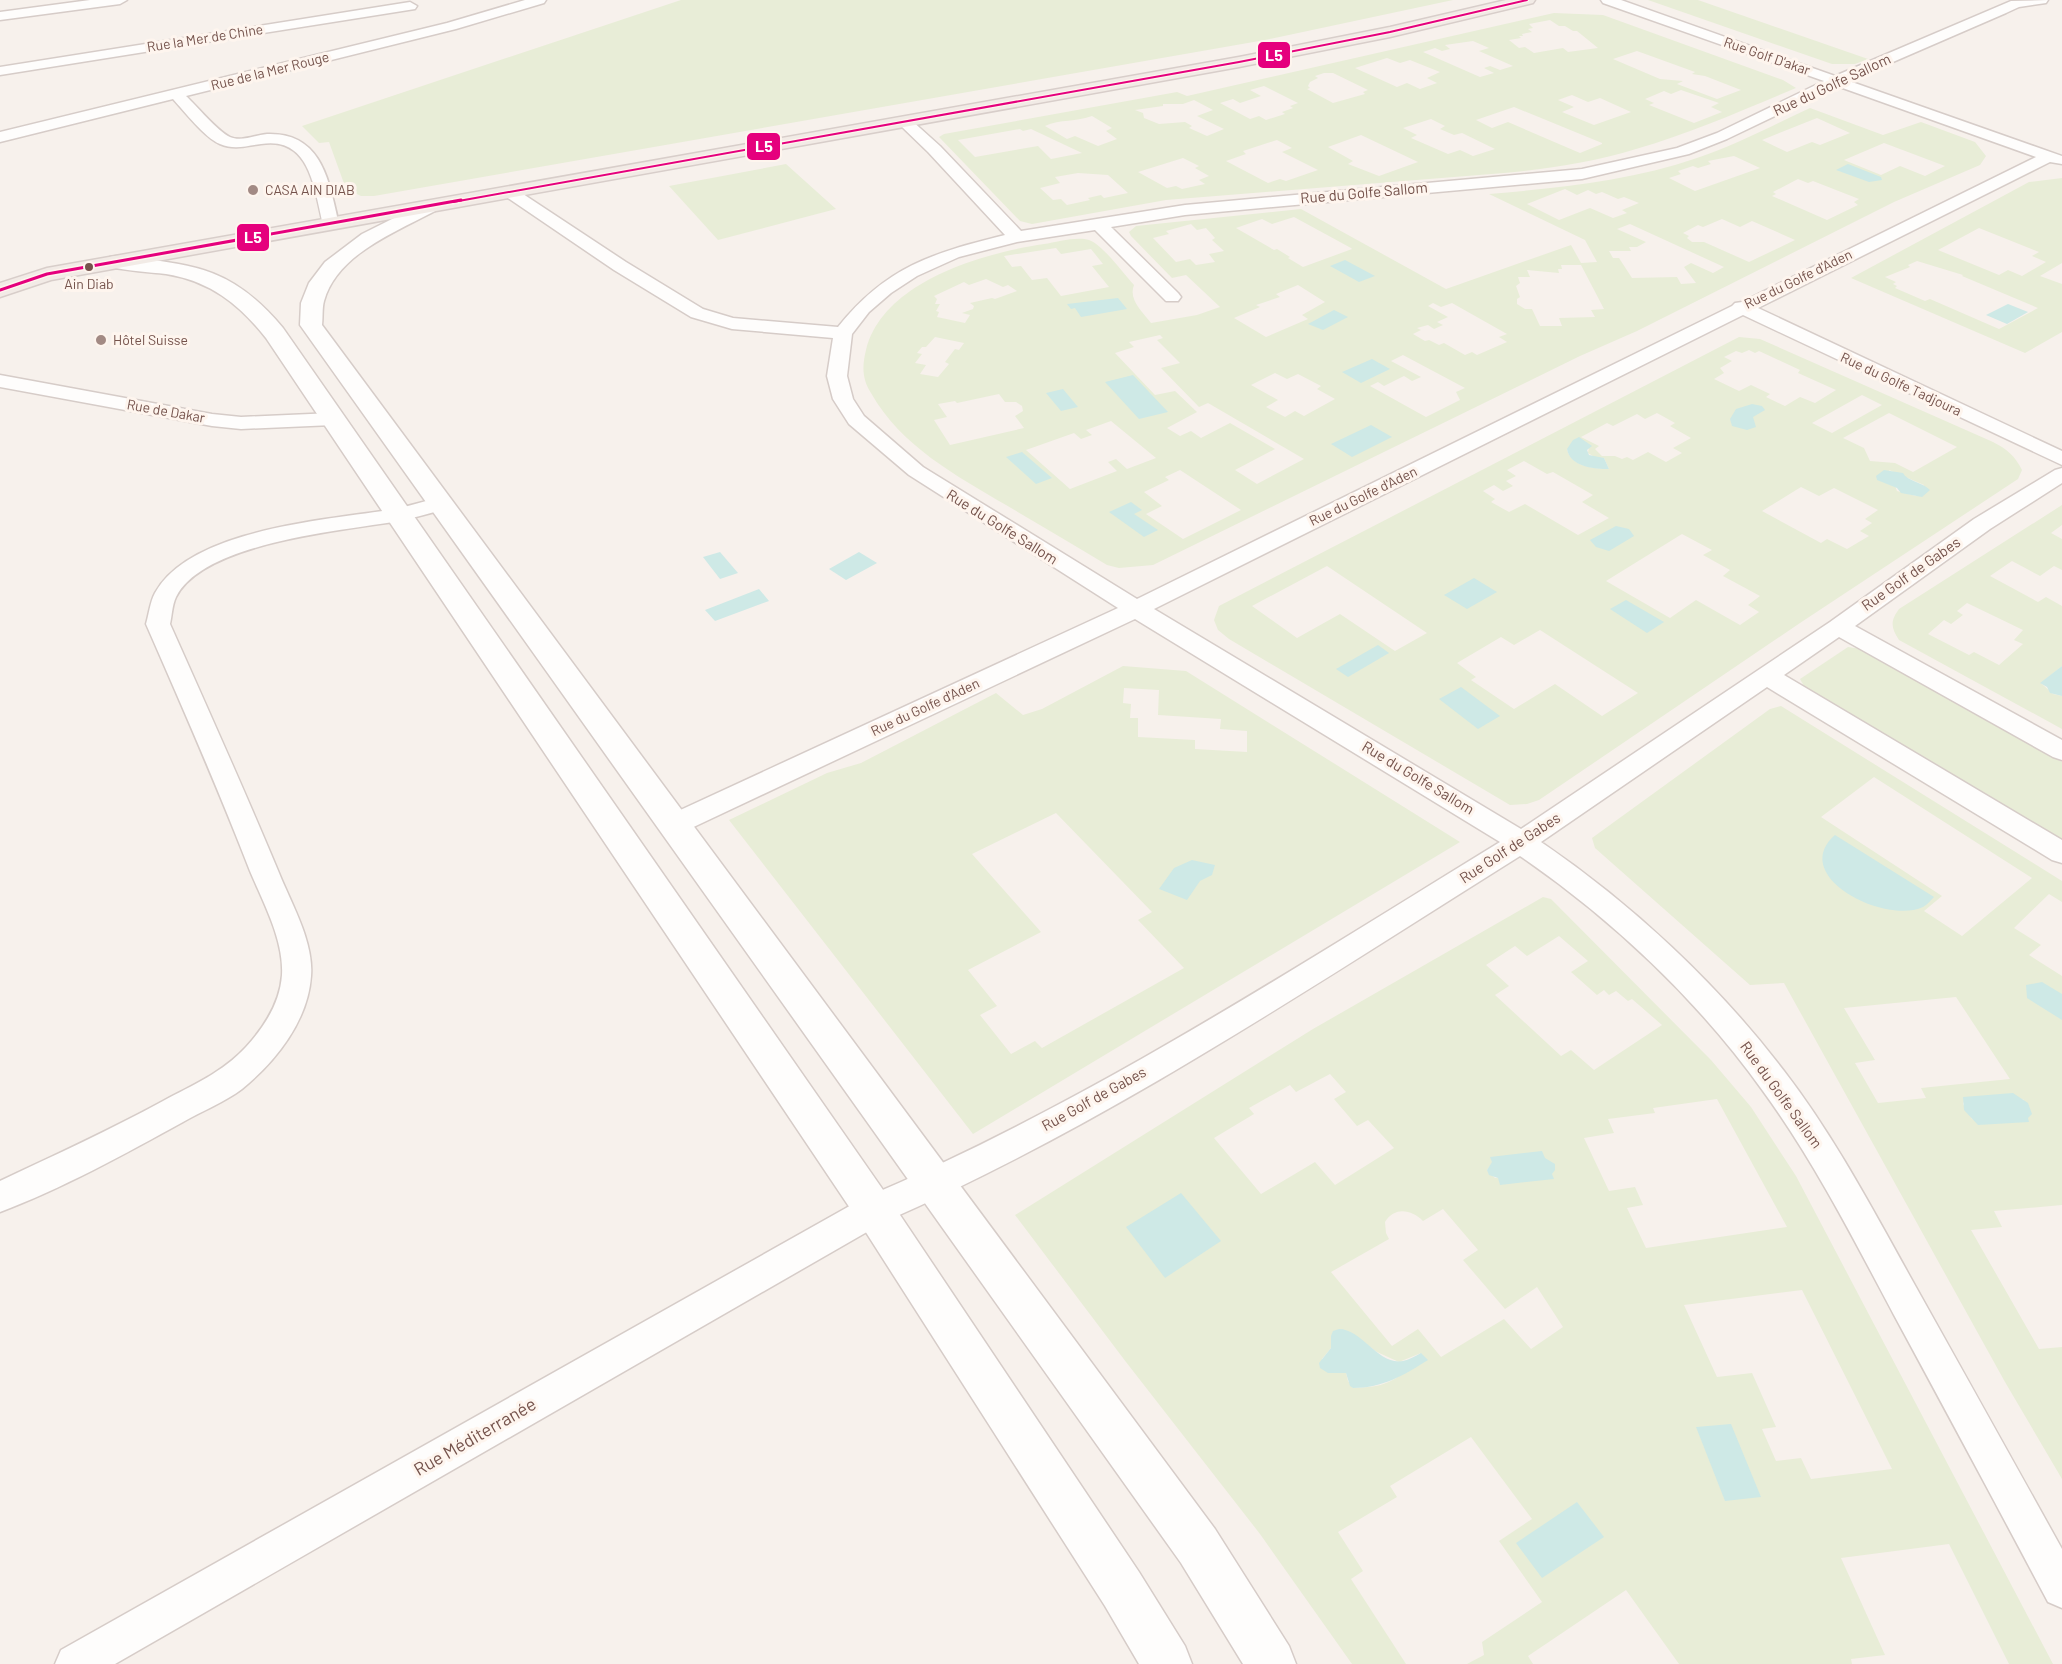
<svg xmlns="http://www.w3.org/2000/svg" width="2062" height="1664" viewBox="0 0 2062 1664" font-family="Barlow,sans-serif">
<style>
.green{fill:#e8edd7;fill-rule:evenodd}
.water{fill:#cee9e6}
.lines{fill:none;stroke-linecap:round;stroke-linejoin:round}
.street-casing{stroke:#d6ccc8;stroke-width:3}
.secondary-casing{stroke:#d6ccc8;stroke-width:3}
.primary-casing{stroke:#d8ceca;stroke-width:3}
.street{fill:#fefdfc;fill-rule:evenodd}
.secondary{fill:#fefdfc;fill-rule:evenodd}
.primary{fill:#f2ebe6;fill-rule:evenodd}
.bus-1-far1-casing{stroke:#fef5ee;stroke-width:4.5}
.bus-1-casing{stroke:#fef5ee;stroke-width:6}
.bus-1-far1{stroke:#e5007d;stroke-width:2}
.bus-1{stroke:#e5007d;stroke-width:3}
.poi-dot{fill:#a28a84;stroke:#fef5ee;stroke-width:2}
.bus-dot{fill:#75534c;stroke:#fef5ee;stroke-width:2}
.labels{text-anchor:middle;stroke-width:6;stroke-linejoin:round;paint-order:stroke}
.far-street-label{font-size:14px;fill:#75534c;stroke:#fef5ee}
.far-poi-label{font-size:14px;fill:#75534c;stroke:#fef5ee;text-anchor:start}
.bus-label{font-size:14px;fill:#75534c;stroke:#fef5ee}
.street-label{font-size:15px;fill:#75534c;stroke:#fef5ee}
.near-street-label{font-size:18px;fill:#75534c;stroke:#fef5ee}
.line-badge{stroke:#fef5ee;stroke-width:2}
.badge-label{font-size:16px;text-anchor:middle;font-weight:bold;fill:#fff}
</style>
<rect width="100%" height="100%" fill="#f7f1ec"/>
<g class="green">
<polygon points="681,0 1453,0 1265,40 374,196 361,196 346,189 329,142 319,143 302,126"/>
<polygon points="1648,0 1698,0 1868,59 1855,64 1832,64"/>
<path d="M 1554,13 L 1603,15 L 1783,80 L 1796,88 C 1743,110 1691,133 1636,149 C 1594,162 1548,169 1504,173 L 1166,200 L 1032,224 L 1020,221 L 939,137 L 944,134 L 1177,92 L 1187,96 ZM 1550,20 L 1559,26 L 1565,26 L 1573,31 L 1577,31 L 1598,48 L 1568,52 L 1563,48 L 1534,53 L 1525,47 L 1519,48 L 1509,40 L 1521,38 L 1519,36 L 1523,36 L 1522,34 L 1532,32 L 1528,29 L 1533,28 L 1529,24 ZM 1473,41 L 1489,48 L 1479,51 L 1513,66 L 1500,70 L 1490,66 L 1484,68 L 1494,73 L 1480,77 L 1423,52 L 1435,48 L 1442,51 L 1450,49 L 1445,45 ZM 1637,51 L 1695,72 L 1692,74 L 1705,76 L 1741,90 L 1717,99 L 1677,84 L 1683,81 L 1660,79 L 1613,59 ZM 1387,58 L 1400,63 L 1410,60 L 1440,72 L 1427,78 L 1437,83 L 1420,89 L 1407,83 L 1397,87 L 1355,68 ZM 1324,73 L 1333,73 L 1368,90 L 1363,92 L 1365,94 L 1333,103 L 1307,89 L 1310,88 L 1308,86 L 1310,82 L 1318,78 L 1315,76 ZM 1264,86 L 1298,103 L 1290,106 L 1293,108 L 1282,112 L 1285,114 L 1266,120 L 1259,116 L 1250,119 L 1220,103 L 1233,99 L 1240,103 L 1261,96 L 1250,90 ZM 1681,90 L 1719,103 L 1711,107 L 1722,112 L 1694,123 L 1649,105 L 1654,103 L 1645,99 L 1664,91 L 1671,94 ZM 1572,95 L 1588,102 L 1600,98 L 1631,112 L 1594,125 L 1562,112 L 1574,107 L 1558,100 ZM 1194,100 L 1213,110 L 1197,116 L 1224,129 L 1207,136 L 1189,128 L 1192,126 L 1185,122 L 1159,124 L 1144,118 L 1143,113 L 1135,110 L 1163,106 L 1163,104 L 1183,104 ZM 1514,107 L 1602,143 L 1602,144 L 1580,153 L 1508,122 L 1492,128 L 1476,120 ZM 1092,116 L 1112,128 L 1106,131 L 1117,139 L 1098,146 L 1075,136 L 1067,139 L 1045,126 C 1060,119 1077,122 1092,116 ZM 1431,119 L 1445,126 L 1440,129 L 1454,135 L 1462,133 L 1495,149 L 1473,156 L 1460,150 L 1448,154 L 1411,138 L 1417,135 L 1403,128 ZM 1020,129 L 1023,131 L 1031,129 L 1082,153 L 1051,159 L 1038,146 L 975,157 L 958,140 ZM 1361,135 L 1418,162 L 1379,176 L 1348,164 L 1353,161 L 1328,147 ZM 1277,140 L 1292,148 L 1282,152 L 1318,170 L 1286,181 L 1280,179 L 1268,183 L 1226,161 L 1246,154 L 1243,151 ZM 1183,158 L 1199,166 L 1195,168 L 1209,176 L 1199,180 L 1205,184 L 1182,189 L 1176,186 L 1167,188 L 1138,172 ZM 1078,173 L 1108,175 L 1128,193 L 1104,198 L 1101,195 L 1088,198 L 1090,200 L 1067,205 L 1061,199 L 1053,200 L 1040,188 L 1060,183 L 1055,177 Z"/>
<path d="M 1810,108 L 1883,135 L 1921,122 L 1975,142 L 1986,156 L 1980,165 L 1894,202 L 1637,331 L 1580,356 L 1153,565 L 1119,568 L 1107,565 C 1074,545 1040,525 1006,505 C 955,475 901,446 871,393 C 862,379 862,366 866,350 C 883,281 984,253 1044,244 C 1057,242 1077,236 1089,240 C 1103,245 1123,273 1134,285 C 1128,300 1143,312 1151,323 L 1197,315 L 1220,307 L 1186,275 L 1172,278 L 1131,236 L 1129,232 L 1136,226 L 1301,209 L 1446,289 L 1571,245 L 1581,263 L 1597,262 L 1585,240 L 1489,194 C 1559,188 1630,181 1697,158 C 1736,145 1773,125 1810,108 ZM 1817,118 L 1850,133 L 1820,145 L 1812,142 L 1787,152 L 1762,140 ZM 1884,143 L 1945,166 L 1925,176 L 1900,166 L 1881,175 L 1844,160 ZM 1734,156 L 1760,168 L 1695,191 L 1669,178 L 1681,174 L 1678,171 L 1693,166 L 1698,168 L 1711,164 L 1708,161 ZM 1798,179 L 1808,183 L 1813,181 L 1859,199 L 1854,202 L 1858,205 L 1827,220 L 1772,196 L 1776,194 L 1773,192 ZM 1565,189 L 1577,195 L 1588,190 L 1596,194 L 1602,192 L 1618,199 L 1624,197 L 1639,203 L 1622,210 L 1627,213 L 1613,218 L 1590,208 L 1559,220 L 1527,204 ZM 1294,217 L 1351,248 L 1352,249 L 1303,267 L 1288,258 L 1290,257 L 1277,249 L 1274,250 L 1236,228 L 1262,219 L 1272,224 ZM 1722,219 L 1740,227 L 1752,221 L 1795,240 L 1749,262 L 1704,242 L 1692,242 L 1687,238 L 1689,236 L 1683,233 L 1698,225 L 1703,227 ZM 1191,224 L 1197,230 L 1206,228 L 1215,238 L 1212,240 L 1224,251 L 1209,254 L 1215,262 L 1196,265 L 1190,259 L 1176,262 L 1153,238 L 1169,234 L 1166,231 ZM 1630,224 L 1724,267 L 1713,273 L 1691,263 L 1684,267 L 1696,283 L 1681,284 L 1677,277 L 1632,278 L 1619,258 L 1613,258 L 1609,251 L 1631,251 L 1629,247 L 1637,247 L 1646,242 L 1617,229 ZM 1056,248 L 1061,254 L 1091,249 L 1103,264 L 1092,266 L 1109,287 L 1061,296 L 1047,278 L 1032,280 L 1021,266 L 1012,267 L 1004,256 ZM 1561,265 L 1581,265 L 1604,309 L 1591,310 L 1595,317 L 1559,318 L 1562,326 L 1540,326 L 1532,309 L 1525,309 L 1517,304 L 1517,299 L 1520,297 L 1516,286 L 1520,283 L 1518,277 L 1530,277 L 1527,270 L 1559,273 L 1558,269 L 1562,269 ZM 986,279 L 1003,287 L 1008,285 L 1017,291 L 995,299 L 992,298 L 970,303 L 974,306 L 973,309 L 962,313 L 970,315 L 965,323 L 937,317 L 939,312 L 936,311 L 940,304 L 935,304 L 937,299 L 934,296 L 964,282 L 969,285 ZM 1298,285 L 1325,302 L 1302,315 L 1308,319 L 1266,337 L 1234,318 L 1260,307 L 1256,305 L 1280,297 L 1276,294 ZM 1433,303 L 1441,307 L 1452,303 L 1507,334 L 1499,337 L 1507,342 L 1477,355 L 1472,352 L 1465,355 L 1444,343 L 1439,345 L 1429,340 L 1425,341 L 1413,334 L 1421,330 L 1417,328 L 1428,325 L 1434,329 L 1443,325 L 1437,322 L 1448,317 L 1428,306 ZM 1160,335 L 1163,338 L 1157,340 L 1180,363 L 1161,368 L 1199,407 L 1208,403 L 1304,459 L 1257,484 L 1235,470 L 1275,449 L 1230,423 L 1201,438 L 1191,431 L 1180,436 L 1167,428 L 1197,412 L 1175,391 L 1155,395 L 1115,353 L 1134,347 L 1129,342 ZM 935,337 L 964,343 L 959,350 L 955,349 L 945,362 L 949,364 L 938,377 L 920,374 L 926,365 L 915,363 L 922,354 L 917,353 L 922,347 L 926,347 ZM 1403,355 L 1465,388 L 1456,392 L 1460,400 L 1426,417 L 1370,386 L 1378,382 L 1384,386 L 1404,376 L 1412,381 L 1421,377 L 1391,361 ZM 1275,373 L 1287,379 L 1298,374 L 1321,386 L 1317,389 L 1335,399 L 1304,416 L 1295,411 L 1285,417 L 1266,407 L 1278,400 L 1251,385 ZM 999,394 L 1005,402 L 1016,402 L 1022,406 L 1023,411 L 1015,416 L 1024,428 L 950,445 L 934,420 L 947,417 L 938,404 L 955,401 L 957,403 ZM 1111,421 L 1156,458 L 1127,469 L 1116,459 L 1108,462 L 1117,471 L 1070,489 L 1026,450 L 1074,433 L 1081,439 L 1092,435 L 1086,430 ZM 1180,470 L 1241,510 L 1183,539 L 1146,514 L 1162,506 L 1144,492 L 1169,480 L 1165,477 Z"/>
<polygon points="786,164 836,209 718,240 669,186"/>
<path d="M 2062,178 L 2062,263 L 2040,276 L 2062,284 L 2062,332 L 2025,353 L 1851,278 L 2029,182 ZM 1979,228 L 2039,252 L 2032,256 L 2046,262 L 2022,276 L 2008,270 L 1999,275 L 1938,250 ZM 1917,261 L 1963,275 L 1962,276 L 2038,308 L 1999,329 L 1930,299 L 1925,301 L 1895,288 L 1897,286 L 1893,284 L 1896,282 L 1885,277 L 1910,267 L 1908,265 Z"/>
<path d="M 1739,337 L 1760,339 L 1993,442 C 2007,449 2015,456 2022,470 L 2018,479 L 1800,623 L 1539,800 L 1527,804 L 1510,805 L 1229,639 L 1218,630 L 1214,620 L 1219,606 ZM 1749,350 L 1755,353 L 1759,351 L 1800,370 L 1798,373 L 1836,390 L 1815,403 L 1800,397 L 1785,406 L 1766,397 L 1770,394 L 1751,385 L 1739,391 L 1714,379 L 1724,373 L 1720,368 L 1732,361 L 1724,357 L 1736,351 L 1742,353 ZM 1862,395 L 1882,405 L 1832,433 L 1812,423 ZM 1657,413 L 1675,423 L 1670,426 L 1691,438 L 1673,448 L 1682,453 L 1666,462 L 1648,452 L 1633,460 L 1627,457 L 1622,459 L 1615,456 L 1602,456 L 1595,449 L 1599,446 L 1581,437 L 1607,423 L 1613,426 L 1637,414 L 1645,419 ZM 1889,413 L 1957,447 L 1913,472 L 1895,463 L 1870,461 L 1864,448 L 1843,438 ZM 1589,447 L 1588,453 L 1596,458 L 1604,458 L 1609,469 C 1594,469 1570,466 1567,449 ZM 1524,461 L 1547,474 L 1553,472 L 1593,495 L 1582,502 L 1609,518 L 1578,535 L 1525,504 L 1509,512 L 1491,502 L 1495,499 L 1483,491 L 1494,485 L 1503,491 L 1513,486 L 1506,481 L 1516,476 L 1507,470 ZM 1889,470 L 1924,485 L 1916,496 L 1897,491 ZM 1801,487 L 1819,496 L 1834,488 L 1878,510 L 1865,519 L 1872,523 L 1860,531 L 1869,536 L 1847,549 L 1827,539 L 1821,543 L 1762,511 ZM 1682,534 L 1712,550 L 1703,555 L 1730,570 L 1723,576 L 1760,596 L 1748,605 L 1759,612 L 1740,625 L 1696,600 L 1670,618 L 1606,581 ZM 1327,566 L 1427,633 L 1395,651 L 1340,614 L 1297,638 L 1252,606 ZM 1540,630 L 1638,693 L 1602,716 L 1555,684 L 1514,709 L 1471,680 L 1476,677 L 1457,663 L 1501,637 L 1514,645 Z"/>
<path d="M 2062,505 L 2062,525 L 2051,533 L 2062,539 L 2062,570 L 2054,566 L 2040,576 L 2012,561 L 1990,576 L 2038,602 L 2046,597 L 2062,606 L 2062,666 L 2041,683 L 2053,694 L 2062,696 L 2062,729 L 1899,640 C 1891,628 1890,621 1899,609 ZM 1967,603 L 2023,630 L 2014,640 L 2023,644 L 1999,665 L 1974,652 L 1969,655 L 1928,634 L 1944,620 L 1951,624 L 1963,615 L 1957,611 Z"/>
<polygon points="1848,647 1862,649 2062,762 2062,841 1804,686 1800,679"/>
<path d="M 1123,666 L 1186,671 L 1460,842 L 973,1134 L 729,820 L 827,773 L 861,763 L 996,693 L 1023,715 L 1042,709 ZM 1124,688 L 1159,690 L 1158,715 L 1221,719 L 1220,729 L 1247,731 L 1247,752 L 1195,749 L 1195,740 L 1138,737 L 1138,718 L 1130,718 L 1131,704 L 1123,703 ZM 1056,813 L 1152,912 L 1138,920 L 1184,968 L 1042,1048 L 1035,1041 L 1011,1054 L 980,1015 L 997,1006 L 968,970 L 1041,932 L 972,854 Z"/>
<path d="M 1781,706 L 2062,881 L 2062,902 L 2049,894 L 2014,928 L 2041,945 L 2029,955 L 2062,976 L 2062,1205 L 1994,1211 L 2002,1227 L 1971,1230 L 2039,1349 L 2062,1347 L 2062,1479 L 2005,1382 L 1784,983 L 1750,985 L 1595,848 L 1592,838 L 1770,709 ZM 1874,777 L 2032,878 L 1962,936 L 1924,911 L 1942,896 L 1821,817 ZM 1956,997 L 2010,1079 L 1921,1088 L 1926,1098 L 1878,1103 L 1855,1063 L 1875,1060 L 1844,1008 ZM 2015,1096 L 2024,1100 L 2027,1118 L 1976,1120 L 1972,1119 L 1963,1104 L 1964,1101 Z"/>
<path d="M 1543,897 L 1551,899 L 1711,1060 L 1751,1107 L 1796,1176 L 2053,1664 L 2009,1664 L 1949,1544 L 1841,1558 L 1885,1655 L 1851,1659 L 1852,1664 L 1679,1664 L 1626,1590 L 1528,1656 L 1533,1664 L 1467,1664 L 1484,1655 L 1482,1642 L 1542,1602 L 1499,1541 L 1532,1519 L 1471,1437 L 1390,1486 L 1397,1497 L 1338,1532 L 1363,1571 L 1351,1579 L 1406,1664 L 1352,1664 L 1260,1534 L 1126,1362 L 1015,1215 L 1313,1029 ZM 1559,936 L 1588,961 L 1571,972 L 1597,995 L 1604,990 L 1609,995 L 1616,991 L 1628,1001 L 1632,999 L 1662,1025 L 1594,1070 L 1571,1050 L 1561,1056 L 1495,995 L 1509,986 L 1486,965 L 1515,946 L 1527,956 ZM 1330,1074 L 1346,1092 L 1334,1099 L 1357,1126 L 1368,1120 L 1394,1148 L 1335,1185 L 1315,1162 L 1261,1194 L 1214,1138 L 1254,1114 L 1249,1108 L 1290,1085 L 1296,1092 ZM 1717,1099 L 1787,1227 L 1646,1248 L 1627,1208 L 1643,1205 L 1635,1187 L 1609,1191 L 1584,1138 L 1614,1133 L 1608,1119 L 1655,1113 L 1653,1108 ZM 1492,1163 L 1551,1173 L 1553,1179 L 1495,1178 L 1487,1170 ZM 1443,1209 L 1478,1250 L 1463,1260 L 1505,1309 L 1537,1287 L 1563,1327 L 1531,1349 L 1504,1319 L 1441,1357 L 1418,1329 L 1392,1346 L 1331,1272 L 1389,1239 L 1386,1233 L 1385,1222 C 1395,1206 1412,1210 1423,1221 ZM 1802,1290 L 1892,1469 L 1811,1479 L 1801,1458 L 1776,1461 L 1762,1429 L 1776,1427 L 1752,1373 L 1717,1377 L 1684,1305 ZM 1357,1337 L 1377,1352 L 1399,1362 L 1421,1353 C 1398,1380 1390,1387 1353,1388 L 1348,1381 L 1346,1373 L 1338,1372 L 1322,1359 L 1331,1348 Z"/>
</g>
<g class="water">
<polygon points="1848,164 1881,177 1882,180 1869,182 1836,170"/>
<polygon points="1345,260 1375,276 1359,282 1330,266"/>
<polygon points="1118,298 1127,309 1081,317 1075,308 1071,309 1067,304"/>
<polygon points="2008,304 2028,312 2007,324 1986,315"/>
<polygon points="1334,310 1348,317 1323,330 1308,324"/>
<polygon points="1372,359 1390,369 1361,383 1342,372"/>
<polygon points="1133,375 1168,412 1139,419 1105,382"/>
<polygon points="1063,389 1078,407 1061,411 1046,393"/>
<polygon points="1752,404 1762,406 1765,410 1753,417 1756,427 1747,430 1732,426 1730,419 1736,409"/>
<polygon points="1371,425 1392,437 1352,457 1331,444"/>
<path d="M 1579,437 L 1592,446 L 1587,450 L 1589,455 L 1604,458 L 1609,469 C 1594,469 1570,467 1567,449 L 1573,440 Z"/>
<polygon points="1022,452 1052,478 1036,484 1006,457"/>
<path d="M 1884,470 L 1903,473 C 1907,481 1922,482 1930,490 L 1922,497 L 1901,493 L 1897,488 L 1877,480 L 1876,476 Z"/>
<polygon points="1131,502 1142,510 1134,514 1158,530 1144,537 1109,512"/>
<polygon points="1616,526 1629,529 1634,536 1609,551 1596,547 1590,540"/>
<polygon points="720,552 738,573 720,579 703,557"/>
<polygon points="859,552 877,563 846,580 829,569"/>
<polygon points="1474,578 1497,592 1467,609 1444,595"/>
<polygon points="759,589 769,601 715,621 705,610"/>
<polygon points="1626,600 1664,622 1647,633 1610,609"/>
<polygon points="1378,645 1389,653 1348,677 1336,669"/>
<polygon points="2062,666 2062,696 2050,693 2047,687 2040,683"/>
<polygon points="1461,687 1500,716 1478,729 1439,699"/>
<path d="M 1835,835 L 1934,897 C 1931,900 1927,905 1923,907 C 1885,925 1788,876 1835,835 Z"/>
<polygon points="1192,860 1215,865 1212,875 1200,881 1187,900 1159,889 1174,868"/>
<polygon points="2042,982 2062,994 2062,1020 2027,998 2026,985"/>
<polygon points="2013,1093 2028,1103 2032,1114 2028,1118 2029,1122 1978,1125 1964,1110 1963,1097"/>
<polygon points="1542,1151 1545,1158 1555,1164 1555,1170 1552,1174 1554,1179 1500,1185 1498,1178 1489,1175 1487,1170 1492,1162 1490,1157"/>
<polygon points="1181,1193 1221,1241 1165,1278 1126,1227"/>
<path d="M 1339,1329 C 1362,1329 1379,1366 1403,1361 C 1409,1360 1415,1356 1421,1353 L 1428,1360 C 1404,1375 1383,1388 1353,1388 L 1350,1386 L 1346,1373 L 1328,1373 L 1320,1368 L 1319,1363 L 1331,1348 L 1331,1336 L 1333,1331 Z"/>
<polygon points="1731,1424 1761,1497 1725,1501 1696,1427"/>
<polygon points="1577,1502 1604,1537 1542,1578 1516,1543"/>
</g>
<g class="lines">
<defs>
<g id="street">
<polygon points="90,0 127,0 120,4 0,20 0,12"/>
<path d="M 525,0 L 546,0 L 544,3 L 456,29 L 186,96 C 197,106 217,131 230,137 C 241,142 255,135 267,134 C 322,132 329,181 339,224 L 337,228 L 331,229 L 323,224 C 314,188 310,136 261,144 C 246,146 234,150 220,144 C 205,138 184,111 173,99 L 0,142 L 0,132 L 447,23 Z"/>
<path d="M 1601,0 L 1621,0 L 1835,76 L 2011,1 L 2048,0 L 2046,3 L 2019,7 L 2006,13 L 1849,81 L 2062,156 L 2062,164 L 2050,162 L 1758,308 L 2062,451 L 2062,465 L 1743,315 L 1154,609 L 1521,829 L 1830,622 L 1974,519 L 2055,470 L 2062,468 L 2062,483 L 1990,529 L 1855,626 L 2062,740 L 2062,760 L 2053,757 L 1839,637 L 1784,675 L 2062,840 L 2062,863 L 2052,860 L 1767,687 L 1541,842 C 1632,904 1717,983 1784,1071 C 1834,1136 1872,1208 1912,1280 C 1962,1369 2012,1459 2062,1549 L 2062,1608 L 2048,1602 C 1997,1506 1946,1411 1894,1315 C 1853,1238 1814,1161 1763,1091 C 1698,1000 1612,919 1520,856 C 1314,985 1109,1123 886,1221 L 115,1664 L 55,1664 L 61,1650 L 862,1199 C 1086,1104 1293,969 1500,842 L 1135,619 L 683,832 L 673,835 L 663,832 L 660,825 L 663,818 L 1118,608 L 909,475 L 849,424 L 833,399 L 827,376 L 833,338 L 732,329 L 691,317 L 614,270 L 505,196 L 503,193 L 505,190 L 517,190 L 626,262 L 703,309 L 733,318 L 838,327 C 887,266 933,253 1005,235 L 928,152 L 900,125 L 897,122 L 900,119 L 910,119 L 940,146 L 1021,231 L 1185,205 L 1582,169 L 1677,148 L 1717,133 L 1824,81 L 1603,3 ZM 1837,86 L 2036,157 L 1742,302 L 1735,303 L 1732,306 L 1137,599 L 923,467 L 864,416 L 853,399 L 847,376 L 852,334 L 869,312 L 891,293 L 917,276 L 959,257 L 1017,242 L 1095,230 L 1166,301 L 1178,301 L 1181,297 L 1178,293 L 1111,227 L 1185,215 L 1582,179 L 1689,154 L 1727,139 Z"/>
<polygon points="410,2 417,6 415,9 0,75 0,67"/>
<polygon points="0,375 212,414 241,417 333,413 340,415 343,419 340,423 333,425 241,429 212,426 0,387"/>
<path d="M 439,498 L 447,499 L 450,504 L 447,509 C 429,513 411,519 393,522 C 339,531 203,543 176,597 C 172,605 172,616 170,624 C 207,707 244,789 279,873 C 291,903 314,942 311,976 C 308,1021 276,1061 242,1089 C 225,1102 202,1111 183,1122 C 125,1154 61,1189 0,1212 L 0,1181 C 55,1155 110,1130 163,1101 C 193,1085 223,1072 246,1047 C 265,1026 280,1003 282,975 C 284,940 263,902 250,871 C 218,788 182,706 146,624 C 149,614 150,602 155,593 C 191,528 329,520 395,509 C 410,506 424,501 439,498 Z"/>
</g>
<g id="secondary">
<path d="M 428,201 L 435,203 L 438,207 L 435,211 C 396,232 337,254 324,301 C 322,308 323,317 322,325 L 1215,1529 L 1289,1646 L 1296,1664 L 1243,1664 L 1181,1563 L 300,325 L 301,303 L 309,283 L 325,262 L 362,234 Z"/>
<path d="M 118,256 C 194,265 231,266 283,328 L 888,1197 L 1139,1572 L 1185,1646 L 1192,1664 L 1139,1664 L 1105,1606 L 860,1223 L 266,338 C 239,304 210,281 166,274 C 148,272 129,271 110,267 L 107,262 L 110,257 Z"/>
</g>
<polygon id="primary" points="1506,0 1535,0 1533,3 1390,37 1239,67 51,280 0,297 0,283 47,268 1239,57 1390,27"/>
</defs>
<use href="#street" class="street-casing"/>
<use href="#secondary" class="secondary-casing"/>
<use href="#primary" class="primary-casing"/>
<use href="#street" class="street"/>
<use href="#secondary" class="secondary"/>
<use href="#primary" class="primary"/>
<defs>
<polyline id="bus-1-far1" points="453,202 1239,62 1390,32 1527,0"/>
<polyline id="bus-1" points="0,290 47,274 461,200"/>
</defs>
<use href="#bus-1-far1" class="bus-1-far1-casing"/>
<use href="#bus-1" class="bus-1-casing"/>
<use href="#bus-1-far1" class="bus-1-far1"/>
<use href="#bus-1" class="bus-1"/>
</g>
<g class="poi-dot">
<circle cx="253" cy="190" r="6"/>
<circle cx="101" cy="340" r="6"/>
</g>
<circle class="bus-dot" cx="89" cy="267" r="5"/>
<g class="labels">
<g class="far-street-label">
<text transform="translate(205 38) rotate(-9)" y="5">Rue la Mer de Chine</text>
<text transform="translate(1767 56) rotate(19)" y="5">Rue Golf D'akar</text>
<text transform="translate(270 71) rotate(-14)" y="5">Rue de la Mer Rouge</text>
<text transform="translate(1798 279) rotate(-26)" y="5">Rue du Golfe d'Aden</text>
<text transform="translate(1901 384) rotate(25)" y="5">Rue du Golfe Tadjoura</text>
<text transform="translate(166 411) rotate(10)" y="5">Rue de Dakar</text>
<text transform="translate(1363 496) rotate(-26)" y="5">Rue du Golfe d'Aden</text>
<text transform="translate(925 707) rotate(-25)" y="5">Rue du Golfe d'Aden</text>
</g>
<g class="far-poi-label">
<text x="265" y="195">CASA AIN DIAB</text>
<text x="113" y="345">Hôtel Suisse</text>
</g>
<g class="bus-label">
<text x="89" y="289">Ain Diab</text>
</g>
<g class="street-label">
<text transform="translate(1832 85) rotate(-25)" y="5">Rue du Golfe Sallom</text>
<text transform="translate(1364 193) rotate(-5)" y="5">Rue du Golfe Sallom</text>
<text transform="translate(1002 527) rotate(32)" y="5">Rue du Golfe Sallom</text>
<text transform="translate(1911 574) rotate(-35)" y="5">Rue Golf de Gabes</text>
<text transform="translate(1418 778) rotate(31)" y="5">Rue du Golfe Sallom</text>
<text transform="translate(1510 848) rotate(-33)" y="5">Rue Golf de Gabes</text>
<text transform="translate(1781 1095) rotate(54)" y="5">Rue du Golfe Sallom</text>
<text transform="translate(1094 1099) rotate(-29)" y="5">Rue Golf de Gabes</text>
</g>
<g class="near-street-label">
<text transform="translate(475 1437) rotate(-30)" y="6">Rue Méditerranée</text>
</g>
</g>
<g class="line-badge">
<rect x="1257" y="41" width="34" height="28" rx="6" fill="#e5007d"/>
<rect x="746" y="132" width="35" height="29" rx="6" fill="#e5007d"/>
<rect x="236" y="223" width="34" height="29" rx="6" fill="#e5007d"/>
</g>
<g class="badge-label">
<text x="1274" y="61">L5</text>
<text x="764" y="152">L5</text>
<text x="253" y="243">L5</text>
</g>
</svg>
